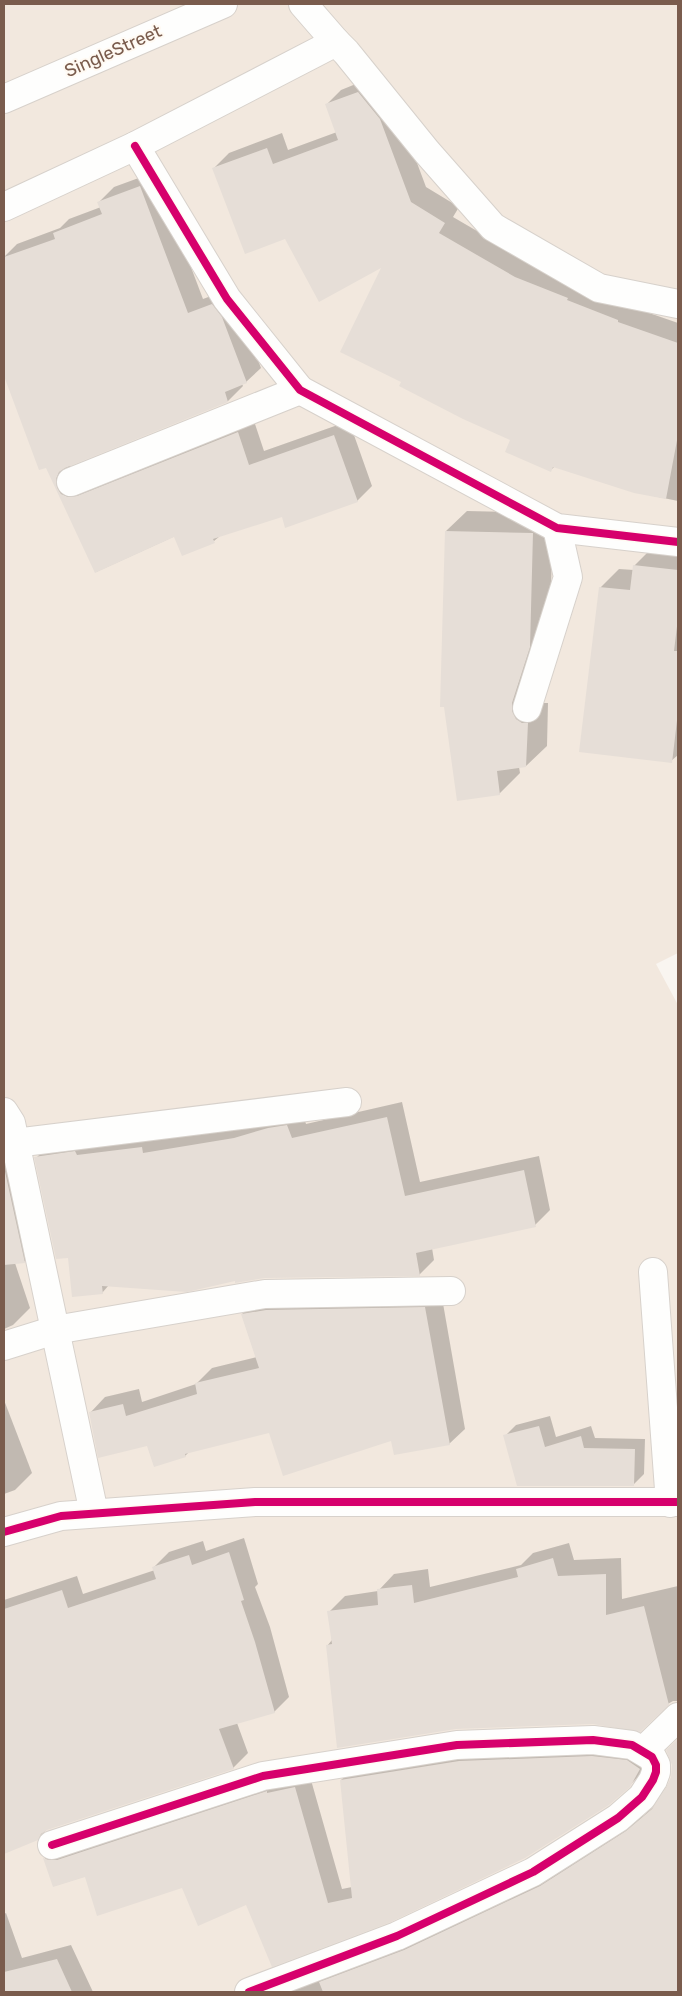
<svg xmlns="http://www.w3.org/2000/svg" width="682" height="1996" viewBox="0 0 682 1996" font-family="Rubik,sans-serif">
<style>
.residential{fill:#f2e8de}
.shadow{fill:#0003}
.building{fill:#e6ded7}
.lines{fill:none;stroke-linecap:round;stroke-linejoin:round}
.minor-casing{stroke:#d7d1cb;stroke-width:30}
.minor{stroke:#fefefd;stroke-width:28}
.cycleway-casing{stroke:#fffaf3;stroke-width:11}
.cycleway{stroke:#d6006c;stroke-width:8}
.labels{text-anchor:middle;stroke-width:4;stroke-linejoin:round;paint-order:stroke}
.street-label{font-size:18px;fill:#7a5c4d;stroke:#fffaf3}
</style>
<rect width="100%" height="100%" fill="#f9f5f0"/>
<polygon class="residential" points="4,4 678,4 678,953 656,964 678,1005 678,1992 4,1992"/>
<g class="shadow">
<polygon points="373,77 395,104 426,187 459,207 453,217 530,262 632,307 678,323 678,501 634,492 555,466 551,470 512,439 402,382 384,265 214,168 229,153 282,133 288,150 337,132 326,105 341,90"/>
<polygon points="155,172 203,299 227,290 236,302 261,368 246,382 242,384 243,386 228,401 70,464 71,473 253,418 264,451 349,421 372,486 357,501 282,515 220,536 214,541 175,536 96,572 47,466 40,469 4,372 4,257 17,244 60,228 69,219 101,207 99,202 114,187"/>
<polygon points="467,511 553,513 550,625 543,703 548,703 547,746 526,766 519,767 520,773 499,794 446,531"/>
<polygon points="653,547 678,550 678,755 671,761 600,588 619,569 634,570 634,566"/>
<polygon points="402,1102 420,1182 539,1156 550,1210 535,1225 432,1248 434,1260 419,1275 265,1277 109,1285 102,1293 69,1257 36,1158 51,1143 302,1111 306,1124"/>
<polygon points="21,1151 41,1245 24,1262 15,1263 30,1308 13,1325 4,1329 4,1157"/>
<polygon points="441,1292 465,1429 449,1444 270,1432 190,1451 185,1456 149,1444 90,1413 105,1397 139,1389 142,1402 196,1384 212,1368 257,1357 242,1314 258,1299"/>
<polygon points="4,1400 32,1473 15,1490 4,1494"/>
<polygon points="550,1416 556,1437 591,1426 595,1438 645,1439 644,1474 633,1485 505,1436 516,1425"/>
<polygon points="244,1538 258,1584 255,1587 270,1627 289,1697 274,1712 237,1723 248,1753 233,1768 47,1829 37,1839 7,1851 4,1842 4,1600 77,1576 83,1594 155,1570 154,1567 169,1552 203,1541 206,1551"/>
<polygon points="569,1543 574,1560 621,1558 622,1599 678,1586 678,1701 673,1701 666,1705 327,1646 332,1640 329,1612 345,1596 378,1591 394,1574 428,1569 430,1587 521,1565 533,1553"/>
<polygon points="678,1740 678,1992 253,1992 557,1870 644,1815 659,1802 672,1777 673,1764 668,1751"/>
<polygon points="641,1746 644,1771 629,1786 390,1920 246,1903 183,1886 86,1876 54,1886 45,1858 58,1844 309,1773 342,1889 352,1887 341,1780 356,1766 473,1747"/>
<polygon points="6,1913 22,1958 71,1945 93,1992 4,1992 4,1914"/>
</g>
<g class="building">
<polygon points="358,92 380,119 411,202 445,223 439,233 515,277 568,298 567,300 618,320 618,322 678,343 678,435 666,499 634,493 553,467 551,472 505,452 510,440 463,419 399,386 401,382 340,352 381,268 319,302 285,239 245,254 212,168 267,148 273,164 338,140 325,104"/>
<polygon points="140,186 188,313 212,304 222,317 247,383 225,392 228,402 65,468 59,472 56,479 57,488 61,494 68,497 77,496 238,432 249,465 334,435 358,502 285,528 282,517 213,539 215,543 182,556 174,537 95,573 46,468 39,470 4,376 4,257 55,239 53,233 102,214 97,202"/>
<polygon points="445,531 533,533 530,647 512,703 512,711 516,719 522,723 528,723 526,767 497,771 500,795 457,801 444,707 440,707"/>
<polygon points="633,565 678,570 678,618 674,651 678,651 678,712 672,763 579,752 599,587 630,590"/>
<polygon points="387,1117 405,1196 524,1170 536,1227 416,1253 420,1276 265,1278 235,1283 235,1281 187,1292 102,1286 103,1294 72,1297 68,1258 56,1259 34,1157 75,1151 77,1155 142,1147 143,1153 234,1138 268,1128 287,1125 292,1138"/>
<polygon points="4,1167 25,1263 4,1265"/>
<polygon points="425,1307 450,1445 394,1455 391,1441 283,1476 269,1433 185,1454 186,1457 154,1467 147,1446 98,1458 89,1412 123,1404 126,1416 197,1394 195,1383 259,1368 241,1314 266,1310"/>
<polygon points="539,1426 545,1447 581,1436 584,1448 635,1449 634,1486 517,1486 503,1435"/>
<polygon points="229,1552 244,1600 241,1601 255,1642 275,1713 219,1729 234,1769 47,1830 41,1834 38,1840 4,1854 4,1609 62,1590 68,1608 156,1579 152,1567 189,1555 192,1565"/>
<polygon points="553,1558 558,1576 606,1574 606,1615 644,1606 669,1705 640,1732 593,1724 456,1729 337,1748 326,1645 332,1644 327,1611 378,1605 377,1589 412,1585 414,1603 518,1577 516,1569"/>
<polygon points="678,1739 678,1992 323,1992 319,1982 404,1950 540,1886 626,1831 652,1809 666,1788 671,1777 672,1765 666,1750"/>
<polygon points="592,1756 627,1760 640,1769 630,1787 609,1805 525,1858 391,1922 272,1967 246,1905 198,1926 182,1888 97,1916 85,1877 53,1887 43,1858 49,1860 57,1860 267,1791 267,1793 295,1787 328,1903 352,1898 340,1780 459,1761"/>
<polygon points="57,1959 72,1992 4,1992 4,1972"/>
</g>
<g class="lines">
<defs>
<g id="minor">
<polyline points="336,42 346,52 427,152 493,227 599,288 678,304"/>
<polyline points="4,99 223,4"/>
<polyline points="135,146 227,299 300,390 557,528 678,542"/>
<polyline points="4,207 135,146 336,42 303,4"/>
<polyline points="71,482 300,390"/>
<polyline points="527,708 568,577 557,528"/>
<polyline points="4,1112 11,1123 94,1513"/>
<polyline points="15,1143 347,1102"/>
<polyline points="653,1272 670,1503"/>
<polyline points="4,1346 55,1330 265,1294 451,1291"/>
<polyline points="4,1532 61,1516 255,1502 678,1502"/>
<polyline points="644,1750 678,1717"/>
<polyline points="52,1845 263,1776 457,1745 593,1740 632,1745 652,1757 656,1765 656,1772 653,1780 642,1797 618,1818 533,1872 397,1936 249,1992"/>
</g>
</defs>
<use href="#minor" class="minor-casing"/>
<use href="#minor" class="minor"/>
<defs>
<g id="cycleway">
<polyline points="135,146 227,299 300,390 557,528 678,542"/>
<polyline points="4,1532 61,1516 255,1502 678,1502"/>
<polyline points="52,1845 263,1776 457,1745 593,1740 632,1745 652,1757 656,1765 656,1772 653,1780 642,1797 618,1818 533,1872 397,1936 249,1992"/>
</g>
</defs>
<use href="#cycleway" class="cycleway-casing"/>
<use href="#cycleway" class="cycleway"/>
</g>
<g class="labels">
<g class="street-label">
<text transform="translate(113 51) rotate(-24)" y="6">SingleStreet</text>
</g>
</g>
<rect width="682" height="1996" fill="none" stroke="#7a5c4d" stroke-width="10"/>
</svg>
